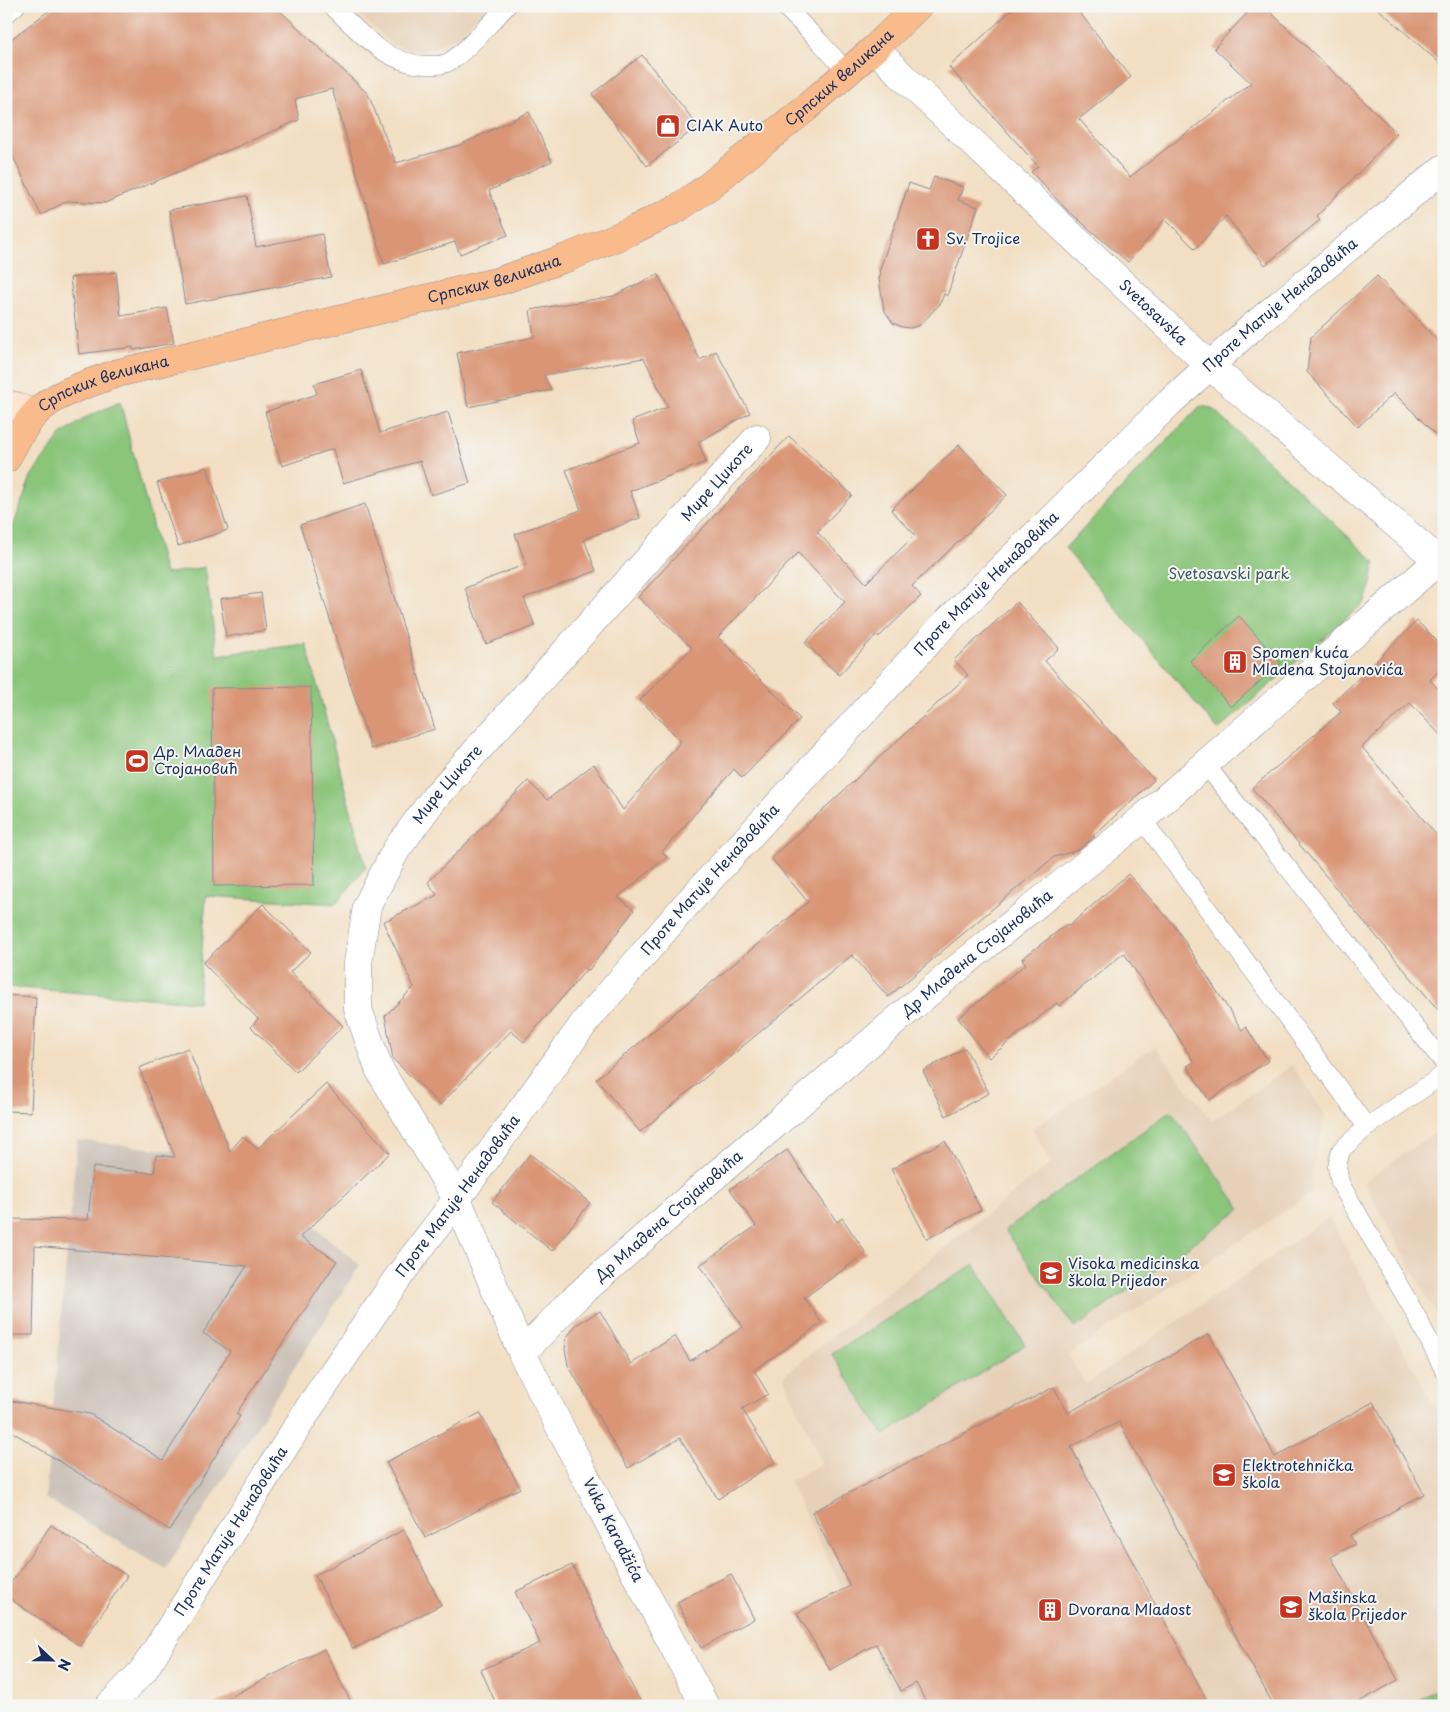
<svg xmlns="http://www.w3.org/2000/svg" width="1450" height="1712" viewBox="0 0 1450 1712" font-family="'Playpen Sans',sans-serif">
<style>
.built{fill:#e6d0b7}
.industrial{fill:#ccc2b9}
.green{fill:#8ac57a;stroke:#527a6c}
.building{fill:#d99576}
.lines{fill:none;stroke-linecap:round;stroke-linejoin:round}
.service-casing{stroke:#868790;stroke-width:19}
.minor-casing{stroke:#868790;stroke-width:29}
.tertiary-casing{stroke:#868790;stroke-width:29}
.secondary-casing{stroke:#868790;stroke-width:29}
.primary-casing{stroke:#868790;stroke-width:29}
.service{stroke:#fff;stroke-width:18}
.minor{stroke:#fff;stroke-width:28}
.tertiary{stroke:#fff;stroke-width:28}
.secondary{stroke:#fde4d1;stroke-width:28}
.primary{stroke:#fabb8c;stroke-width:28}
.labels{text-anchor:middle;stroke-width:4;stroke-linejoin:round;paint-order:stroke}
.street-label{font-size:15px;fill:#1b2f5e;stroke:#f6f6f2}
.poi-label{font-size:15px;fill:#1b2f5e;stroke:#f6f6f2;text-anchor:start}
.park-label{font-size:15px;fill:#3c5c66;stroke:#f6f6f2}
</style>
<rect width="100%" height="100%" fill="#f6f6f2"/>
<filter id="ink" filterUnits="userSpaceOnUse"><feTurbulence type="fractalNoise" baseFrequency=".02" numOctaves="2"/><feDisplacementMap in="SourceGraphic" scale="10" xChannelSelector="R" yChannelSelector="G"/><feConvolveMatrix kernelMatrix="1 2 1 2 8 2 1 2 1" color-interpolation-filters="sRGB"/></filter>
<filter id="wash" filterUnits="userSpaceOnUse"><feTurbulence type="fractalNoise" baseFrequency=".0096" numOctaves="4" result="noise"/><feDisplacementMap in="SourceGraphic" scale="20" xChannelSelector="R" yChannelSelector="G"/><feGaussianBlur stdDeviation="1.12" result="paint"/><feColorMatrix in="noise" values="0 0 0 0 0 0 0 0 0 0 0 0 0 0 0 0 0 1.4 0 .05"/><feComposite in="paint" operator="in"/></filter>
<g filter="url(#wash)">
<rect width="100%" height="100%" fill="#f2dfc3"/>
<g class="built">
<polygon points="350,6 488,6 461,34 432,49 416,52 392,44"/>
<polygon points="1155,1046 1212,1121 1292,1065 1326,1116 1314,1160 1310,1183 1313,1192 1068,1355 1086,1384 1329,1217 1444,1423 1444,1685 1408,1706 900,1706 789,1481 822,1464 783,1376 1050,1164 1033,1129"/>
<polygon points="1444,1126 1444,1329 1364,1182"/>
</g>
<polygon class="industrial" points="77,1140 201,1154 279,1198 360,1265 166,1569 45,1498"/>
<g class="green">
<polygon points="120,402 165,574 205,567 217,655 306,644 366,867 336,904 206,896 198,1002 6,987 6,610 10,536 31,476 61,435 87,417"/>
<polygon points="1200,406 1212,408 1375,562 1371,584 1365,602 1218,730 1065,548"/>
<polygon points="1171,1111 1241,1209 1075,1328 1005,1230"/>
<polygon points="974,1264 1025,1345 884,1435 832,1354"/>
<polygon points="1444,1685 1444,1706 1408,1706"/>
</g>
<g id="blocks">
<g class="building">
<polygon points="55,6 275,6 368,94 396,163 460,145 529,112 552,161 489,191 508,235 460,254 455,242 384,264 332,89 295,99 299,120 105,203 67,201 41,215 6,142 6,43"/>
<polygon points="1016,6 1074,6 1131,77 1079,119 1130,177 1251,83 1214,48 1254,6 1264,6 1397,133 1317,216 1320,220 1265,265 1226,216 1195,249 1165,219 1128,262 1066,209 1031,172 1038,166 949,67"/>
<polygon points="1375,6 1444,6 1444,67"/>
<polygon points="642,55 698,126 647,166 592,94"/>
<polygon points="934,177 963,187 958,200 978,207 947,296 944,294 940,304 920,325 910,328 902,327 893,323 884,310 879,279 881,273 879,272 909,183 929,190"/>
<polygon points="247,196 256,247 322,234 331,277 185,304 169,210"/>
<polygon points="116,272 121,316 167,308 174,343 133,350 133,347 79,354 70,278"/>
<polygon points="658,274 700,360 716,351 750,413 698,442 706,462 630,491 640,518 584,539 596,571 524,598 535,626 486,644 465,588 526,564 515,534 581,510 566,470 640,443 632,421 668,407 644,358 544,375 551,390 468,407 457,353 534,337 530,310 614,296"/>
<polygon points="1377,276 1444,348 1444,443 1394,393 1358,427 1307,372 1311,337"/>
<polygon points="361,370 380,433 448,412 470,483 431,495 420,461 343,483 333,449 282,466 265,412 317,394 314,384"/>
<polygon points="789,436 852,495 817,532 866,583 915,535 891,510 959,445 1007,495 912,586 921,596 879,637 876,635 839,675 805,643 845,602 798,553 718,637 800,719 742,778 734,769 662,852 667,857 618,897 634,910 589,970 587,969 524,1042 511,1031 440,1105 393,1059 385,1016 414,987 383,922 437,895 428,882 528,781 547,800 594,764 623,810 681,741 640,700 692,648 638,597"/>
<polygon points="207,467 228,530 178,546 157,483"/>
<polygon points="365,504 435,729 371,749 300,525"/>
<polygon points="261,593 266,630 226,637 220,599"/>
<polygon points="1017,602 1059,648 1045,661 1154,780 1093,836 1095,837 1078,850 1054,857 888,997 852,955 640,1132 596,1079 808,902 771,858 968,675 954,660"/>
<polygon points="1239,616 1281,663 1231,707 1190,661"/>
<polygon points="1417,621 1444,648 1444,666 1430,680 1444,695 1444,739 1410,703 1362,747 1444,844 1444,1017 1252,788 1341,712 1333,703"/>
<polygon points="311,687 314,885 214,886 212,688"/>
<polygon points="1128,874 1174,925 1242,1030 1246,1027 1268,1061 1209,1100 1187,1066 1194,1062 1124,953 1059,1006 1057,1003 989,1058 958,1018 1026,964 1022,959 1067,924 1069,926"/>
<polygon points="263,904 311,952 290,972 343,1026 296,1072 251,1027 258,1019 203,963"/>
<polygon points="6,995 36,997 31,1112 6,1111"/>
<polygon points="188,1048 230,1151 243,1136 257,1149 326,1084 390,1153 300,1237 337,1261 236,1414 240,1416 170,1530 6,1428 6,1400 90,1414 163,1460 230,1351 203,1333 247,1266 35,1246 33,1335 6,1335 6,1219 88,1220 93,1167 154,1173 156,1155 175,1157 139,1068"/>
<polygon points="965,1048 989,1093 946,1116 923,1071"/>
<polygon points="945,1141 981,1210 927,1239 891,1169"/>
<polygon points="787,1150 837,1222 842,1218 866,1253 804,1298 822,1323 754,1370 768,1394 742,1409 775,1462 718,1499 680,1438 628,1468 568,1365 565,1349 567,1337 576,1325 600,1311 631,1364 675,1336 690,1361 743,1327 700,1265 756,1226 730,1189"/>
<polygon points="530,1154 590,1203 552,1251 492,1202"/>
<polygon points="1209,1334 1275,1457 1373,1402 1424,1494 1350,1535 1355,1544 1331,1557 1398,1680 1352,1706 1274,1706 1119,1422 1071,1447 1210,1706 928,1706 916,1683 901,1691 876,1644 830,1670 797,1613 850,1586 812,1512 1054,1387 1068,1413"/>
<polygon points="480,1413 520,1488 425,1538 386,1462"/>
<polygon points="51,1525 127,1576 80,1646 6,1596 6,1590"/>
<polygon points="404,1530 441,1605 353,1649 315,1575"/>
<polygon points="572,1565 613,1651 643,1706 497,1706 481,1670 540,1643 515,1592"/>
<polygon points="731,1574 754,1619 701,1648 677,1602"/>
<polygon points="324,1649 353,1706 212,1706"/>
</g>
</g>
</g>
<g filter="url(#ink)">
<use href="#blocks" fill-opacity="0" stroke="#868790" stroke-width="1"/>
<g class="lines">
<defs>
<g id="service">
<path d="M 332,6 C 360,32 385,64 426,65 C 434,65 442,66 449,62 C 467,51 491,22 507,6"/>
<polyline points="784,6 820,42 847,72"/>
<polyline points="6,14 16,6"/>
<polyline points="1205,764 1444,1063"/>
<polyline points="1142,819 1367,1127"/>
<polyline points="1444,1074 1367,1127 1341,1150 1337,1167 1340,1183 1416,1315 1444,1370"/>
</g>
<g id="minor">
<path id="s1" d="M 522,1353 L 573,1300 L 696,1192 L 948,976 L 1142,819 L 1439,560"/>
<path id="s2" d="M 109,1706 L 143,1671 L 311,1405 L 399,1276 L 457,1199 L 585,1022 L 685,906 L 942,627 L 1169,403 L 1251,328 L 1444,168"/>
<path id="s3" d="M 705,1706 L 626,1556 L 522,1353 L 457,1199 L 379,1069 L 358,1009 L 358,963 L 367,906 L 396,850 L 435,797 L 757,438"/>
</g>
<g id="tertiary">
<path id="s4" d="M 875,48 L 901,75 L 1210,366 L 1444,565"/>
</g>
<polyline id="secondary" points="6,404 15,406 34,414"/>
<g id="primary">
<path id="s5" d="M 6,459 C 14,444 22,429 33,416 C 51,394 92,382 118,373 L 499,281 L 569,257 L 631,231 L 678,208 L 709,186 L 806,108 L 875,48 L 918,6"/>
</g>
</defs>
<use href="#service" class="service-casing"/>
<use href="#minor" class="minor-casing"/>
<use href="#tertiary" class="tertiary-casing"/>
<use href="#secondary" class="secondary-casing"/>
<use href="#primary" class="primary-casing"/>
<use href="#service" class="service"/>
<use href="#minor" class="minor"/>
<use href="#tertiary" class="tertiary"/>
<use href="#secondary" class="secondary"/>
<use href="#primary" class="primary"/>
</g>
</g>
<defs>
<symbol id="shop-square" viewBox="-11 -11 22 22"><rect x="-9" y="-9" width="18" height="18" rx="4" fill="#c8321e" stroke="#f6f6f2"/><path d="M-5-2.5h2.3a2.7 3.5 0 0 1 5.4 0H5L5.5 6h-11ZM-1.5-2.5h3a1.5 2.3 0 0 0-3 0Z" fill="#fff"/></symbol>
<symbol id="church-square" viewBox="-11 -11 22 22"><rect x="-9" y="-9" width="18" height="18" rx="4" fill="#c8321e" stroke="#f6f6f2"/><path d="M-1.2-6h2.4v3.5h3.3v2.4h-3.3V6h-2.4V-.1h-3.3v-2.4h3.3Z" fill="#fff"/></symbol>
<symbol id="building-square" viewBox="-11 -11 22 22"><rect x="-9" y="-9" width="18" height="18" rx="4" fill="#c8321e" stroke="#f6f6f2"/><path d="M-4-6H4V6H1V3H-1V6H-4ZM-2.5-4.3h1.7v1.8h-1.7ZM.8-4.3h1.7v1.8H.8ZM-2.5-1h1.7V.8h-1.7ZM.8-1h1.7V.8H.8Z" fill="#fff"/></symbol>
<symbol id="stadium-square" viewBox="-11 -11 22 22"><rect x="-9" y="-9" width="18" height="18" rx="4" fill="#c8321e" stroke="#f6f6f2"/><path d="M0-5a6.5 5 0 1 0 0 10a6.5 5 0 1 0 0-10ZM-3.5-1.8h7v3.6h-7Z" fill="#fff"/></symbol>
<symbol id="school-square" viewBox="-11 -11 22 22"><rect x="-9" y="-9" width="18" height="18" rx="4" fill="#c8321e" stroke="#f6f6f2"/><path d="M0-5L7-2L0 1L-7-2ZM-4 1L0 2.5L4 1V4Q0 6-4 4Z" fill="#fff"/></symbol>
</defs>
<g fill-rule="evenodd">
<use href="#shop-square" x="654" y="112" width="28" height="28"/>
<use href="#church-square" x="914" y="225" width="28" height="28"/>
<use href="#building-square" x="1221" y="648" width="28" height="28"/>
<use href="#stadium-square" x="123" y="747" width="28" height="28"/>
<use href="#school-square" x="1037" y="1259" width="28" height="28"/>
<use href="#school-square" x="1210" y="1461" width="28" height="28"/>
<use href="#school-square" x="1277" y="1593" width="28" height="28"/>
<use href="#building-square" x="1036" y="1596" width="28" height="28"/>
</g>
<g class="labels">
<g class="street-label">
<text dy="5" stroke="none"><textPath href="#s5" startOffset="940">Српских великана</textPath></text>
<text dy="5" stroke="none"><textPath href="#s5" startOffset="535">Српских великана</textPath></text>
<text dy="5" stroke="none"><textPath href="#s2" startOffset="1834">Проте Матије Ненадовића</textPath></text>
<text dy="5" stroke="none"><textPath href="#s4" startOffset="384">Svetosavska</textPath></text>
<text dy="5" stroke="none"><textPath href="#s5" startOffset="130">Српских великана</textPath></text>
<text dy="5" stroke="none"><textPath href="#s3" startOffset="1435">Мире Цикоте</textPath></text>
<text dy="5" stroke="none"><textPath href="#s2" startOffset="1429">Проте Матије Ненадовића</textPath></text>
<text dy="5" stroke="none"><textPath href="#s3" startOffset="1030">Мире Цикоте</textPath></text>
<text dy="5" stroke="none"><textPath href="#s2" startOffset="1024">Проте Матије Ненадовића</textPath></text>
<text dy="5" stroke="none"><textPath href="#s1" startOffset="606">Др Младена Стојановића</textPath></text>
<text dy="5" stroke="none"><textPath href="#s2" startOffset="619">Проте Матије Ненадовића</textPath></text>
<text dy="5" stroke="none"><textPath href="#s1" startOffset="201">Др Младена Стојановића</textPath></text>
<text transform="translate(613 1530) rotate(63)" y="5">Vuka Karadžića</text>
<text dy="5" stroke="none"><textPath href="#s2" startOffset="214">Проте Матије Ненадовића</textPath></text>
</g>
<g class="poi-label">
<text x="686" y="131">CIAK Auto</text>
<text x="946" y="244">Sv. Trojice</text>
<text x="1252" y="658">Spomen kuća<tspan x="1252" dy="17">Mladena Stojanovića</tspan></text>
<text x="154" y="757">Др. Младен<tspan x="154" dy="17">Стојановић</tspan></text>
<text x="1068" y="1269">Visoka medicinska<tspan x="1068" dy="17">škola Prijedor</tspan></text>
<text x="1242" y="1471">Elektrotehnička<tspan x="1242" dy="17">škola</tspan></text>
<text x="1308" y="1603">Mašinska<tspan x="1308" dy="17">škola Prijedor</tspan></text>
<text x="1068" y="1615">Dvorana Mladost</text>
</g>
<g class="park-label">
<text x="1229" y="579">Svetosavski park</text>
</g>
</g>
<rect width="1450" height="1712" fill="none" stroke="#f6f6f2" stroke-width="25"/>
<g transform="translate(52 1660) rotate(112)" stroke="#f6f6f2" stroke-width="4" paint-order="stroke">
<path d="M0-4L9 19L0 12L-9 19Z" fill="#1b2f5e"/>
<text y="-8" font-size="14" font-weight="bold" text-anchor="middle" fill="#1b2f5e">N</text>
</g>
</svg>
